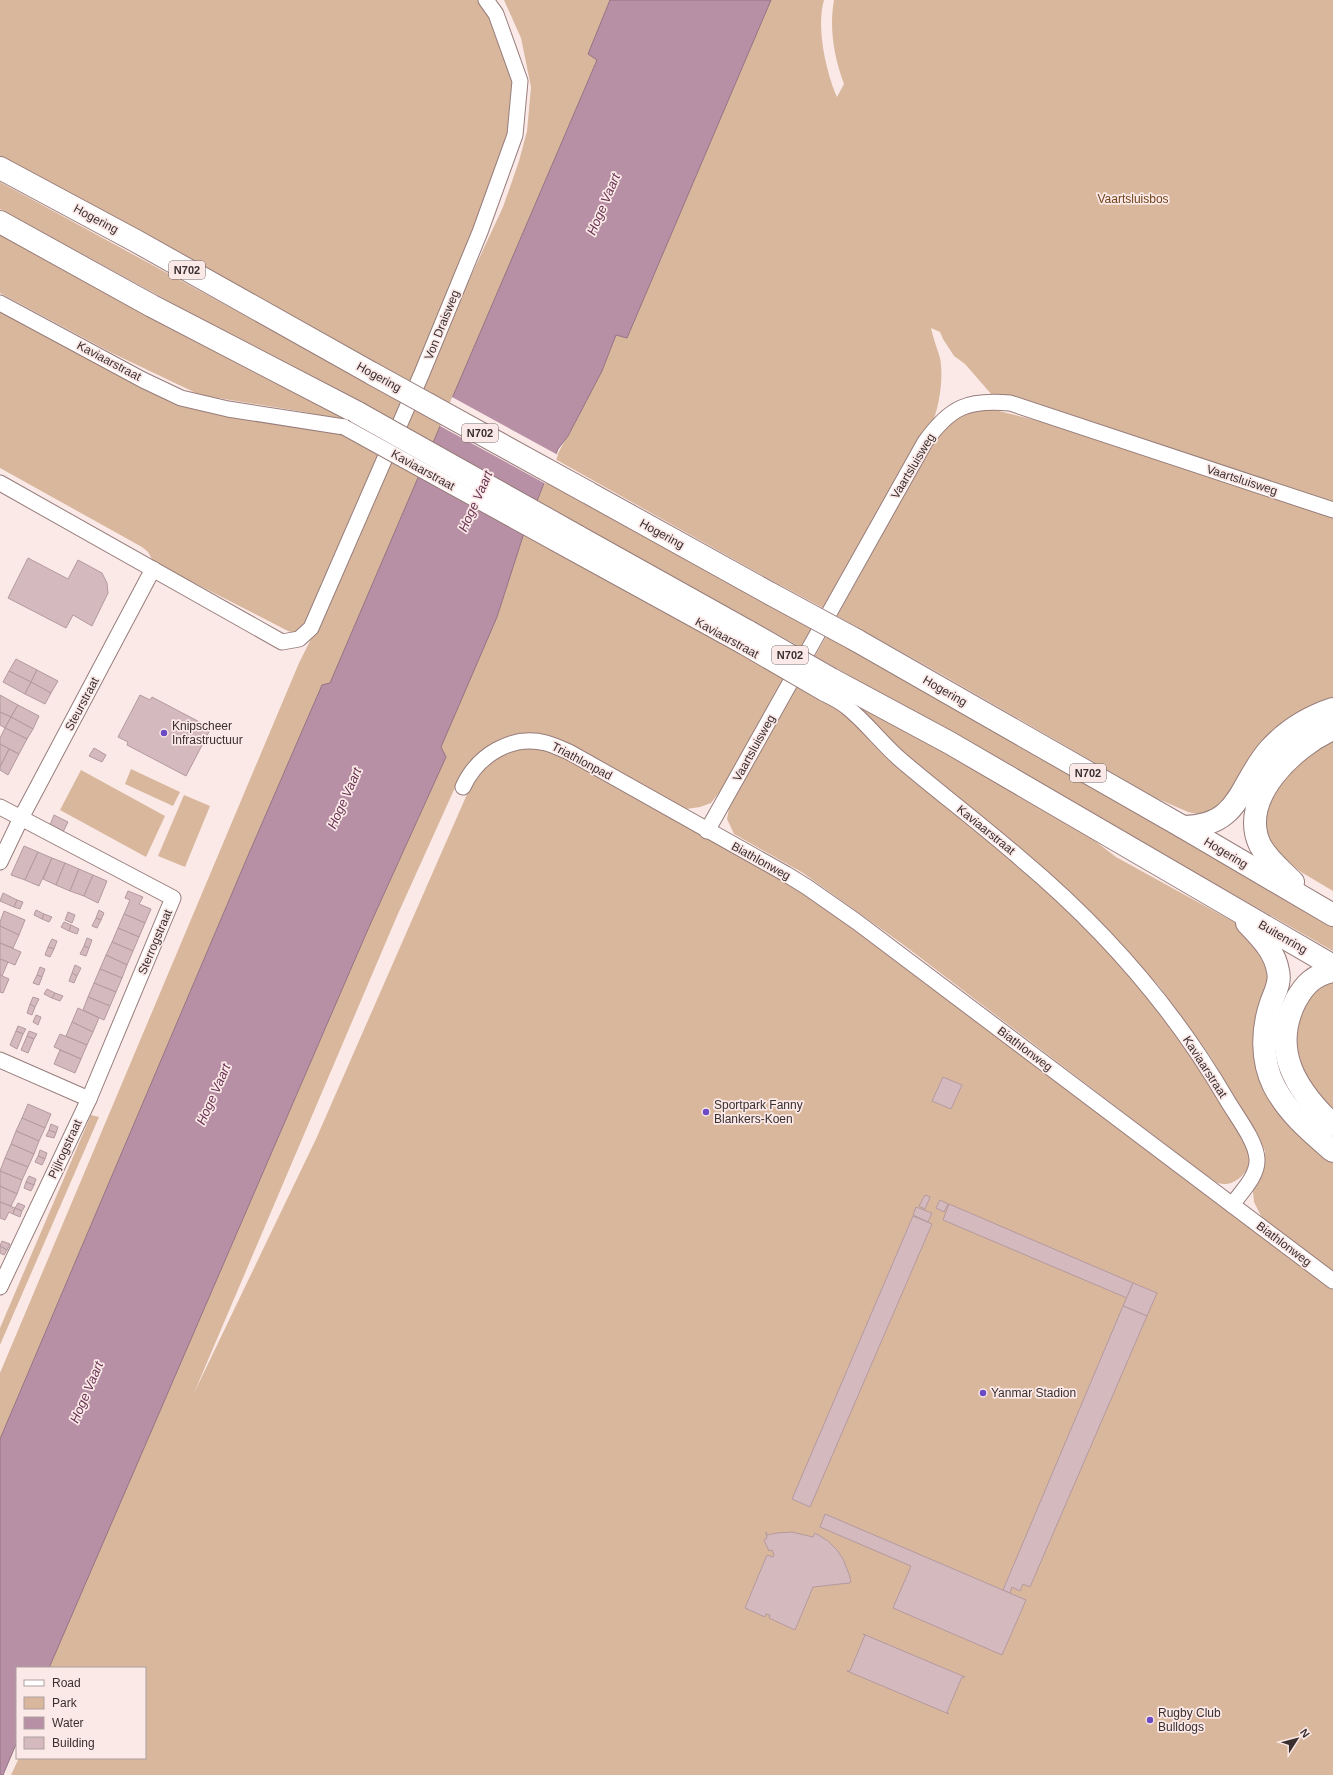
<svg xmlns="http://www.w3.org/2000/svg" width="1333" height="1775" viewBox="0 0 1333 1775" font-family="Arial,sans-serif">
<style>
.green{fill:#d9b79c}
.water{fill:#b890a5;stroke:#927382}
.pier{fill:#fbe9e8}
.building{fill:#d4b9be;stroke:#b4999f}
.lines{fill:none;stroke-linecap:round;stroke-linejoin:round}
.street-casing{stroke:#977d7b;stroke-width:17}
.highway-casing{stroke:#977d7b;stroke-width:24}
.street{stroke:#fff;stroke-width:15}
.highway{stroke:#fff;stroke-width:22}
.street-bridge-casing{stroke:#977d7b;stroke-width:17;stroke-linecap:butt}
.highway-bridge-casing{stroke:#977d7b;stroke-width:24;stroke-linecap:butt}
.street-bridge{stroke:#fff;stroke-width:15}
.highway-bridge{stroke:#fff;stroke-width:22}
.poi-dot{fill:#6b4bc4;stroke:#fbe9e8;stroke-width:1.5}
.labels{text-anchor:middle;stroke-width:3.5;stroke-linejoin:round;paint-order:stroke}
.shield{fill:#fbe9e8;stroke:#746766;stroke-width:1}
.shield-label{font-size:11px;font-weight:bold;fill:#3a2f2f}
.park-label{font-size:12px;fill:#73441a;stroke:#fbe9e8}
.street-label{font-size:12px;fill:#3a2f2f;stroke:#fbe9e8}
.poi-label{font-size:12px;fill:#3a2f2f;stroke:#fbe9e8;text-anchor:start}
.water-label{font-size:13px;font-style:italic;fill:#693453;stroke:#fbe9e8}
</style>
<rect width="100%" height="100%" fill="#fbe9e8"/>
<g class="green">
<polygon points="0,0 487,0 512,70 514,113 508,144 412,382 0,161"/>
<polygon points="504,0 610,0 588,54 597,60 330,684 322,685 247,858 0,1439 0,1373 299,663 315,631 442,338 503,207 519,161 527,131 531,87 521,38"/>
<path d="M 771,0 L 824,0 C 816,27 826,72 837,97 L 844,84 C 834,57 829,29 834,0 L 1333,0 L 1333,503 L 992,395 L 965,364 L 954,356 L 943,339 L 940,332 L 931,328 C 933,338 937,348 940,358 C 944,379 939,408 931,427 L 825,609 L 767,578 L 555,459 L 602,371 L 616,335 L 627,338 Z"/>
<polygon points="0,182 404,402 394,424 0,209"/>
<polygon points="0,232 182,333 353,423 304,412 200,395 110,352 0,293"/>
<polygon points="0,308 167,400 234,416 343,432 381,454 302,630 294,633 288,631 169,570 153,561 148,552 142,547 0,468"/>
<polygon points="991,409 1058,426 1333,517 1333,700 1221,805 1202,815 1188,812 1156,798 939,673 837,616 920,466 943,429 963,415 975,410"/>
<polygon points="546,480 814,628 802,648 537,501"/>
<path d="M 524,533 L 786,678 L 724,786 L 711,803 L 700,807 L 686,809 L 568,744 C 545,734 532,733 508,739 C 500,741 492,743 485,748 C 473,756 465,770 458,781 L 397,916 L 194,1393 L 316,1139 L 475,776 C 483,769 492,759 502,755 C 531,742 550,751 576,763 L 802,891 L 1333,1288 L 1333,1775 L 11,1775 L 19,1758 L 145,1758 L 145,1668 L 49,1668 L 369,927 L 446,757 L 440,747 L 497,617 Z"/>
<polygon points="827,635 1333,926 1333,951 815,656"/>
<path d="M 798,685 L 842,709 L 1064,904 L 1154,1001 L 1216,1090 L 1250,1148 L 1252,1162 C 1245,1174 1234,1188 1218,1183 C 1215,1182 1211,1178 1207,1176 L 901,943 L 803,873 L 734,834 L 727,819 L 730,803 Z"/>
<polygon points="844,696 1030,798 1082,831 1116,857 1234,922 1253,938 1270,968 1257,1045 1333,1159 1333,1271 1275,1229 1261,1216 1254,1202 1253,1192 1265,1161 1265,1151 1255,1132 1210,1056 1159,986 1067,891 885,739"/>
<polygon points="1333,733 1333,891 1301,872 1284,859 1269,842 1265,825 1266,810 1286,769"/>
<polygon points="131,769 180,792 173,806 125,784"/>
<polygon points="81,770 165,816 146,857 60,810"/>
<polygon points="184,795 210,806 185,867 158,856"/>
<polygon points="1333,979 1333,1116 1311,1093 1291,1046 1309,993"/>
<polygon points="91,1115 99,1117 0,1345 0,1328"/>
</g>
<polygon class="water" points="610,0 771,0 627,338 616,335 602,371 568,436 558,449 524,533 497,617 441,747 446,757 369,927 49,1668 17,1668 17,1742 3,1775 0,1775 0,1439 247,858 322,685 330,683 597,60 588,54"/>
<polygon class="pier" points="452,397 558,455 546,484 440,426"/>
<g class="building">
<polygon points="28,558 68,579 78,560 102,573 107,583 108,593 92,626 73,615 66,628 8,598"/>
<polygon points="16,659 37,670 31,682 9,671"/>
<polygon points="37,670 58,681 51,693 31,682"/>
<polygon points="9,671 31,682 25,694 3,682"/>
<polygon points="31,682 51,693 45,704 25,694"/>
<polygon points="0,695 18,705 11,717 0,712"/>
<polygon points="140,695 150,700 152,697 211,728 186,776 127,745 128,742 118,737"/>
<polygon points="18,705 39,716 33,729 11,717"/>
<polygon points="0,712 11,717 5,728 0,725"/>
<polygon points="11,717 33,729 27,739 5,728"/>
<polygon points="5,728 27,739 19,754 0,744 0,738"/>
<polygon points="0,744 9,749 0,767"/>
<polygon points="94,748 106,755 102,762 89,756"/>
<polygon points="9,749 19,754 8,775 0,770 0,767"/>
<polygon points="54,815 68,822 63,832 50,825"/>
<polygon points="24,846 38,852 25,880 11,875"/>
<polygon points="38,852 52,858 39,886 25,880"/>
<polygon points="52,858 65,863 56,885 43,879"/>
<polygon points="65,863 79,869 70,891 56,885"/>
<polygon points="79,869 93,875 84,896 70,891"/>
<polygon points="93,875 107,881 98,903 84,896"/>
<polygon points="128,891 143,897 139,904 151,909 145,923 124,914 130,900 125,898"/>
<polygon points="3,893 17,900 14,907 0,901"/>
<polygon points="17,900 23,902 20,909 14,907"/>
<polygon points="36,910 44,914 42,919 34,915"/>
<polygon points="99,910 104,913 101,920 96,918"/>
<polygon points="4,911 25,920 19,935 0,926 0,922"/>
<polygon points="68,912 75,915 72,923 65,920"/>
<polygon points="44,914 52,917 49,922 42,919"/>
<polygon points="124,914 145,923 139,937 118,928"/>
<polygon points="96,918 101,920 97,928 92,926"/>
<polygon points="64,922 71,925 69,931 61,927"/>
<polygon points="71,925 79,929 77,934 69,931"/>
<polygon points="0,926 19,935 13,948 0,943"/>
<polygon points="118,928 139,937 133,951 112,942"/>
<polygon points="87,938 92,940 89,948 84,946"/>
<polygon points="52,939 57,941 54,949 48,947"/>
<polygon points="112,942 133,951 127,965 106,955"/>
<polygon points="0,943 21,952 15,965 0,959"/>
<polygon points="84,946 89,948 86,956 80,954"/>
<polygon points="48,947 54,949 50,957 45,955"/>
<polygon points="106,955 127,965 122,978 100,969"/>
<polygon points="0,959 8,962 2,976 0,975"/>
<polygon points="75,965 81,968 77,976 72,973"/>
<polygon points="40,967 45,969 42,977 37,975"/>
<polygon points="100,969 122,978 116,992 94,983"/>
<polygon points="72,973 77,976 74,983 69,981"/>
<polygon points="0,975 9,979 3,993 0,992"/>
<polygon points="37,975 42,977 39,985 33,983"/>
<polygon points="94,983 116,992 110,1006 88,997"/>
<polygon points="47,989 55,993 52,998 44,994"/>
<polygon points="55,993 63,996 60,1001 52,998"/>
<polygon points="33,997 39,999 35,1007 30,1004"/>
<polygon points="88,997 110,1006 104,1020 83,1010"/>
<polygon points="30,1004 35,1007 32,1015 27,1013"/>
<polygon points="78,1008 99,1018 93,1032 72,1022"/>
<polygon points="36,1015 41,1017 38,1025 33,1022"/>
<polygon points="72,1022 93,1032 87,1045 66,1036"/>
<polygon points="18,1026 26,1029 23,1034 16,1031"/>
<polygon points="16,1031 23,1034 17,1049 10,1045"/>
<polygon points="29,1031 37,1034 34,1039 27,1036"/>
<polygon points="60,1034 87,1045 81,1059 54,1047"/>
<polygon points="27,1036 34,1039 28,1053 21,1050"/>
<polygon points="60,1050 81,1059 75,1073 54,1064"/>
<polygon points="943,1077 962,1085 951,1109 932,1101"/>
<polygon points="28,1104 51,1114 45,1128 22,1118"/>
<polygon points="22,1118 45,1128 39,1141 16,1131"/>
<polygon points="51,1124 58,1127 56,1133 49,1130"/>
<polygon points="49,1130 56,1133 54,1138 46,1136"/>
<polygon points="16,1131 39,1141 34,1154 11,1144"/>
<polygon points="11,1144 34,1154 28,1167 5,1158"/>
<polygon points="40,1150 47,1153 45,1159 38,1156"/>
<polygon points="38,1156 45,1159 42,1165 35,1162"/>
<polygon points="5,1158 28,1167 22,1180 0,1171"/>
<polygon points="0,1171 22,1180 17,1194 0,1186"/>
<polygon points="29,1176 36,1179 34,1185 26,1182"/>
<polygon points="26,1182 34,1185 31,1191 24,1188"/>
<polygon points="0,1186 17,1194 11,1206 0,1202"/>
<polygon points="925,1195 930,1197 925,1209 919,1206"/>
<polygon points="940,1200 948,1204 944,1212 936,1208"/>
<polygon points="0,1202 15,1208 13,1214 9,1212 5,1220 0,1218"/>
<polygon points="18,1203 25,1206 22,1211 15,1208"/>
<polygon points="949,1204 1133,1283 1127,1298 943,1220"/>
<polygon points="916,1207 932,1213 928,1222 913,1215"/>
<polygon points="15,1208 22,1211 20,1217 13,1214"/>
<polygon points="913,1216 932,1224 810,1507 792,1499"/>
<polygon points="2,1241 10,1244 7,1250 0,1246"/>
<polygon points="0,1246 7,1250 4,1255 0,1253"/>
<polygon points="1133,1283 1157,1293 1147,1316 1123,1306"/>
<polygon points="1123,1306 1147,1316 1030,1587 1023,1584 1020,1591 1012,1587 1010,1593 1003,1590"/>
<polygon points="825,1514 1026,1600 1002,1655 893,1608 911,1566 820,1527"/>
<polygon points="766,1532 767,1535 777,1533 792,1532 813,1537 815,1533 828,1541 837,1550 843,1559 849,1574 851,1582 849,1583 813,1587 795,1630 769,1618 770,1615 766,1614 765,1617 745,1608 767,1555 773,1557 774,1554 772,1550 769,1551 764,1540 767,1538"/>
<polygon points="863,1634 965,1677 962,1677 947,1712 949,1714 847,1671 850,1671 865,1635"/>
</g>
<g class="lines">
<defs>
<g id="street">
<polyline points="0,303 143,380 181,398 228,409 344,427"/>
<polyline points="0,483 282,642 299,639 311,628 422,373 480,232 515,135 520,81 496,14 486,0"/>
<polyline points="569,551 742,646"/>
<path d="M 823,693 C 831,697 840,701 847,707 C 867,723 882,744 902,761 C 941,794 982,825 1021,859 C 1102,927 1174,1009 1227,1100 C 1237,1117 1256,1141 1257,1159 C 1258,1176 1241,1192 1232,1205"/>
<path d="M 463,787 C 477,756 511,734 546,743 C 554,745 561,749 569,752 L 786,874 L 807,887 L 857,922 L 1333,1281"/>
<polyline points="0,807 21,818 153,569"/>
<path d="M 707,831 L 925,442 C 950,407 968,399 1010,403 L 1333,510"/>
<polyline points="0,862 21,818 173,898 89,1099"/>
<polyline points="0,1060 89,1099 0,1287"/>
</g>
<g id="highway">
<polyline points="0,168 136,241 373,374"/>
<polyline points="0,222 152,306 358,413"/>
<polyline points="587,492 771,594"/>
<polyline points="577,536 749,632"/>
<polyline points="856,640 1183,827 1333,915"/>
<polyline points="831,679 950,743 1333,966"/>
<path d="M 1183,827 C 1241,826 1238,786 1269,750 C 1286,731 1309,717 1333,709"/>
<path d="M 1293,882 C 1281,870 1268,860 1260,845 C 1238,798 1294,746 1333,729"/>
<path d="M 1247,923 C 1260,937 1275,951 1278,971 C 1281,982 1275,992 1271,1003 C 1262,1029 1261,1060 1274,1086 C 1288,1113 1311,1132 1333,1151"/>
<path d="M 1333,971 C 1314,975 1305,984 1296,1000 C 1270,1050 1296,1090 1333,1125"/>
</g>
</defs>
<use href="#street" class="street-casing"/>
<use href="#highway" class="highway-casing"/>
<use href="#street" class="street"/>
<use href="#highway" class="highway"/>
<defs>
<g id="street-bridge">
<polyline points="344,427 569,551"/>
<polyline points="742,646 823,693"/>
</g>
<g id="highway-bridge">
<polyline points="373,374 587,492"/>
<polyline points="358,413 577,536"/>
<polyline points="771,594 856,640"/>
<polyline points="749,632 831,679"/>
</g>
</defs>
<use href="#street-bridge" class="street-bridge-casing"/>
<use href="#highway-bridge" class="highway-bridge-casing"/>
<use href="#street-bridge" class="street-bridge"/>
<use href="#highway-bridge" class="highway-bridge"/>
</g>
<g class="poi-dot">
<circle cx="164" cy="733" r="4"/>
<circle cx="706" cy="1112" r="4"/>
<circle cx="983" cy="1393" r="4"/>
<circle cx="1150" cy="1720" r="4"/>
</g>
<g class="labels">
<g class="shield">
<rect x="169" y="261" width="36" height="18" rx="3"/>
<rect x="462" y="424" width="36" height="18" rx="3"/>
<rect x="772" y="646" width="36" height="18" rx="3"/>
<rect x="1070" y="764" width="36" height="18" rx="3"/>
</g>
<g class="shield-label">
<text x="187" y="274">N702</text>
<text x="480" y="437">N702</text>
<text x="790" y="659">N702</text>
<text x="1088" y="777">N702</text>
</g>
<g class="park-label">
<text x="1133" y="203">Vaartsluisbos</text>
</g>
<g class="street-label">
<text transform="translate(96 219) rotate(28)" y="4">Hogering</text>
<text transform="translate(442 325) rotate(-68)" y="4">Von Draisweg</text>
<text transform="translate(109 361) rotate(28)" y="4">Kaviaarstraat</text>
<text transform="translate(379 377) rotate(29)" y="4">Hogering</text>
<text transform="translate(913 466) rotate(-59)" y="4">Vaartsluisweg</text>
<text transform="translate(423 470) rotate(29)" y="4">Kaviaarstraat</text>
<text transform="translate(1242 480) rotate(18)" y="4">Vaartsluisweg</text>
<text transform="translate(662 534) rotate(29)" y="4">Hogering</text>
<text transform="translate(727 638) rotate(29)" y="4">Kaviaarstraat</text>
<text transform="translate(945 691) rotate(30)" y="4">Hogering</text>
<text transform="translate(82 704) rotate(-62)" y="4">Steurstraat</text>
<text transform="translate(754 748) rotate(-61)" y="4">Vaartsluisweg</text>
<text transform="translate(582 761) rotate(28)" y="4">Triathlonpad</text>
<text transform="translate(986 830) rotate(39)" y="4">Kaviaarstraat</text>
<text transform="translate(1226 853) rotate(31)" y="4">Hogering</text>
<text transform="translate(761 861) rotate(29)" y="4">Biathlonweg</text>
<text transform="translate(1283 937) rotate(30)" y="4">Buitenring</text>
<text transform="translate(155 942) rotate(-67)" y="4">Sterrogstraat</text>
<text transform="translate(1025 1049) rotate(37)" y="4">Biathlonweg</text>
<text transform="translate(1205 1067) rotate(57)" y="4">Kaviaarstraat</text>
<text transform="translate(65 1149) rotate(-65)" y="4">Pijlrogstraat</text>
<text transform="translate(1284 1244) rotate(37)" y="4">Biathlonweg</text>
</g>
<g class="poi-label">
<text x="172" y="730">Knipscheer<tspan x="172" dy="14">Infrastructuur</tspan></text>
<text x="714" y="1109">Sportpark Fanny<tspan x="714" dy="14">Blankers-Koen</tspan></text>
<text x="991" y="1397">Yanmar Stadion</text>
<text x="1158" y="1717">Rugby Club<tspan x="1158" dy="14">Bulldogs</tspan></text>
</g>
<g class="water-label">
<text transform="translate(603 204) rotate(-67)" y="5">Hoge Vaart</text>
<text transform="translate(475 501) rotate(-66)" y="5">Hoge Vaart</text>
<text transform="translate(344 798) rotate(-66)" y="5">Hoge Vaart</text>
<text transform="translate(213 1094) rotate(-66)" y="5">Hoge Vaart</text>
<text transform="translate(86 1392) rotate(-67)" y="5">Hoge Vaart</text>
</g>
</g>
<rect x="16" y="1667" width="130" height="92" fill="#fbe9e8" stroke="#ae9f9e"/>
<rect x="24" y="1680" width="20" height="6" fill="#ffffff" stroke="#ae9f9e"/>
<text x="52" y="1687" font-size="12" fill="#3a2f2f">Road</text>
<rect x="24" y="1697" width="20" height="12" fill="#d9b79c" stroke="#ae9f9e"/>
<text x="52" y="1707" font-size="12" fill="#3a2f2f">Park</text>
<rect x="24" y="1717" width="20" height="12" fill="#b890a5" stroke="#ae9f9e"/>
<text x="52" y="1727" font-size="12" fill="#3a2f2f">Water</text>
<rect x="24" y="1737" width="20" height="12" fill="#d4b9be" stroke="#ae9f9e"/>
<text x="52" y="1747" font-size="12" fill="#3a2f2f">Building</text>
<g transform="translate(1297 1739) rotate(54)" stroke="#fbe9e8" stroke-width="3" paint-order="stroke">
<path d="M0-3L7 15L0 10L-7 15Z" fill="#3a2f2f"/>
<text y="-6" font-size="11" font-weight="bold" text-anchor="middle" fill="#3a2f2f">N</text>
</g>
</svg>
